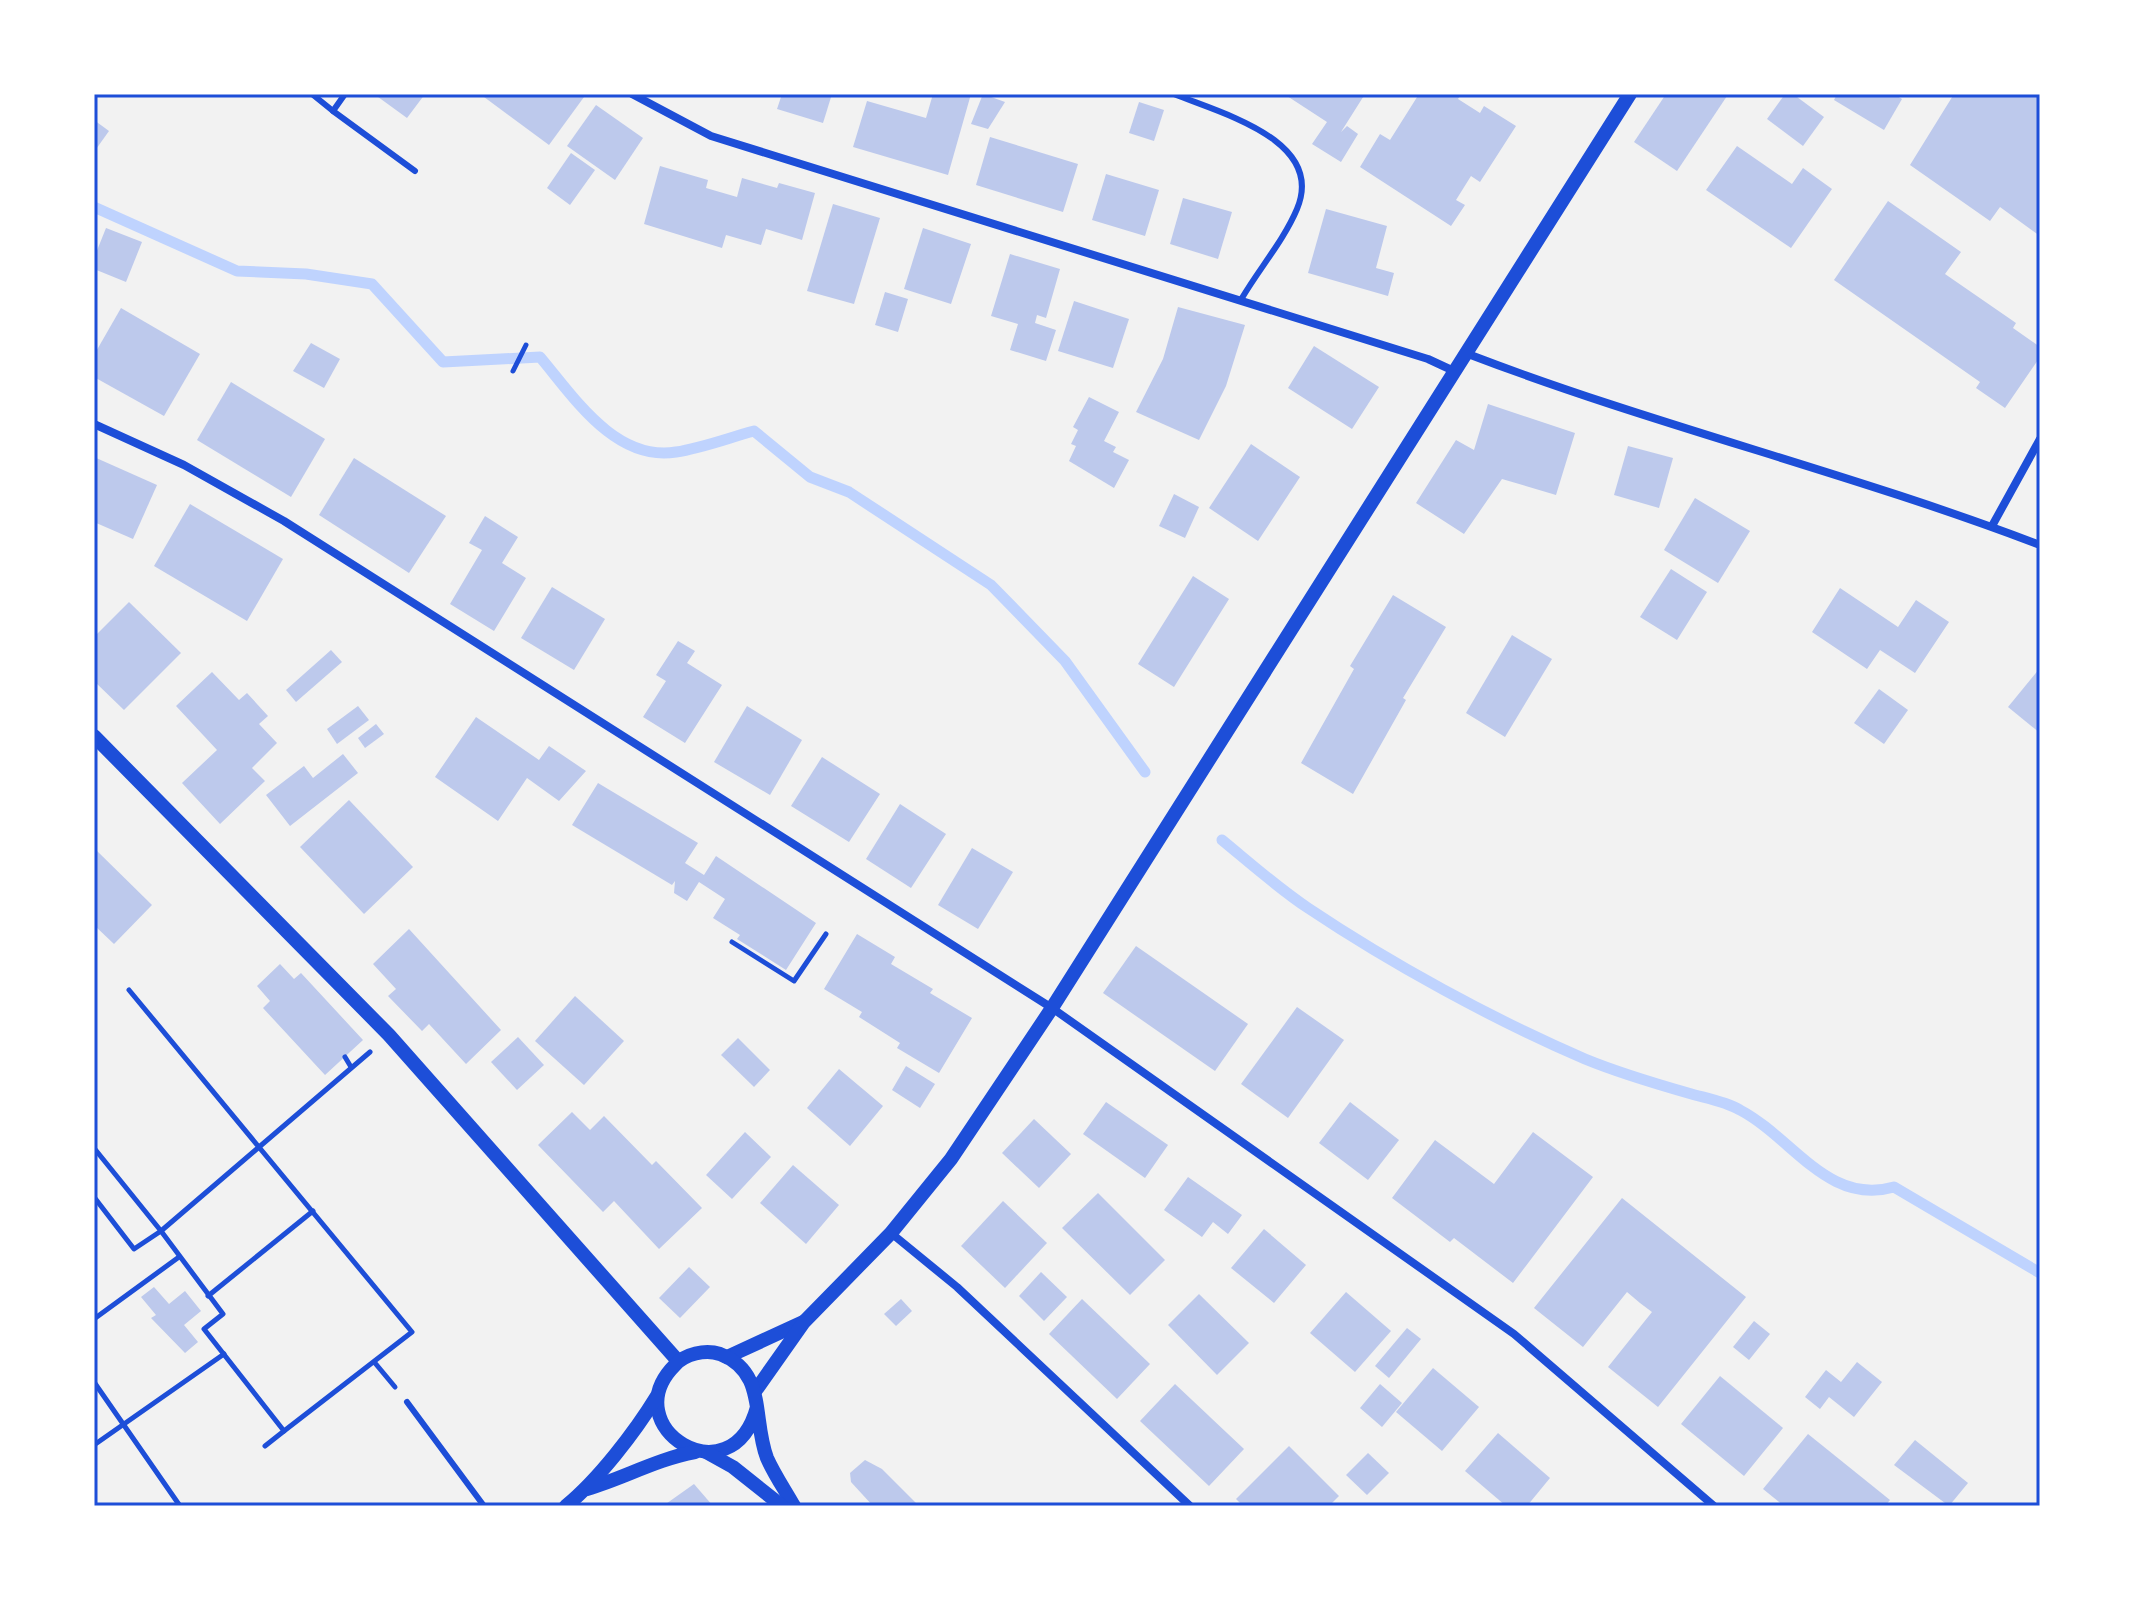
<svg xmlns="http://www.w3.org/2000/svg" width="2134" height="1600" viewBox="0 0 2134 1600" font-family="'Fira Sans Condensed',sans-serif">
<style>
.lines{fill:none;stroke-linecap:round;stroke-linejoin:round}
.stream{stroke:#bfd3fe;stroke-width:11}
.building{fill:#bdc9ec}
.path{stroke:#1d4ed8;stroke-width:5}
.service{stroke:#1d4ed8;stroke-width:6}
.minor{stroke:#1d4ed8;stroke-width:8}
.tertiary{stroke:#1d4ed8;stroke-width:14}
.neatline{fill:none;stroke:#1d4ed8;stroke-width:3}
</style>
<rect width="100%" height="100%" fill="#f2f2f2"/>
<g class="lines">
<g class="stream">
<path d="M 94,207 L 237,271 L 306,274 L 372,284 L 443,362 L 540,357 C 573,396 615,462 676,452 C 702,448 728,438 754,431 L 810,477 L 849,492 L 991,585 L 1065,661 L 1145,772"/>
<path d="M 1222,840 C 1250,863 1278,888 1308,908 C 1390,963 1494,1020 1585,1059 C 1619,1073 1653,1083 1688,1093 C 1705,1098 1725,1101 1740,1110 C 1793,1138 1828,1206 1894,1187 L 2040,1273"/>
</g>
</g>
<g class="building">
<polygon points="374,94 425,94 407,118"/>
<polygon points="480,94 580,94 584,97 549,145"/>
<polygon points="782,94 832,94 823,123 777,109"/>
<polygon points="933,94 971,94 948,175 853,147 867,101 926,118"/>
<polygon points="983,94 1005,102 988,129 971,124"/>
<polygon points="1284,94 1365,94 1341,132 1347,126 1358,134 1341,162 1312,144 1327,122"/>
<polygon points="1419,94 1461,94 1458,99 1480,113 1484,106 1516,126 1480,182 1471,176 1456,200 1465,205 1451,226 1360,167 1380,134 1390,140"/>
<polygon points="1666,94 1727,96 1677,171 1634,142"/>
<polygon points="1785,94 1793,94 1824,117 1803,146 1767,119"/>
<polygon points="1837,94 1894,94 1902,99 1884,130 1834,100"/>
<polygon points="1954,94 2034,94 2040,100 2040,236 2000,207 1990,221 1910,165"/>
<polygon points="1139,102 1164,110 1154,141 1129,133"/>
<polygon points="596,105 643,138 615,180 567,146"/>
<polygon points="94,120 109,131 94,152"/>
<polygon points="990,137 1078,164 1063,212 976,185"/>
<polygon points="1737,146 1792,184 1803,168 1832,189 1791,248 1706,190"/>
<polygon points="571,153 595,170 570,205 547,188"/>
<polygon points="660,166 708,180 706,188 737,197 742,178 777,188 779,183 815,193 802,240 766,229 761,245 726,235 722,248 644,224"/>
<polygon points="1106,174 1159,190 1145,236 1092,220"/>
<polygon points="1183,198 1232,212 1218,259 1170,244"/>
<polygon points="1888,201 1961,252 1945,274 2016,323 2013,328 2040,347 2040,357 2005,408 1976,388 1980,382 1834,280"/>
<polygon points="833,204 880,218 854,304 807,291"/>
<polygon points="1326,209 1387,226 1376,268 1394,273 1388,296 1308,273"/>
<polygon points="106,228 142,242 126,282 94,269 94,258"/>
<polygon points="923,228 971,244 951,304 904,289"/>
<polygon points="1010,254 1060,269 1046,318 1037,315 1035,323 1056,330 1046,361 1010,350 1018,324 991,316"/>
<polygon points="885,292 908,299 898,332 875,325"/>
<polygon points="1074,301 1129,319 1113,368 1058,351"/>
<polygon points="1178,307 1245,325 1226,386 1199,440 1136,412 1163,359"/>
<polygon points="121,308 200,354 164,416 94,377 94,355"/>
<polygon points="311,343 340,359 324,388 293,371"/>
<polygon points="1314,346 1379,387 1352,429 1288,388"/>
<polygon points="231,382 325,439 291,497 197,440"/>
<polygon points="1089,397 1119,412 1104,441 1116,447 1113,452 1129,460 1114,488 1069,461 1076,446 1071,444 1078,430 1073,427"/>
<polygon points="1488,404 1575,433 1556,495 1502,479 1464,534 1416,503 1456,440 1474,450"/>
<polygon points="1251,444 1300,477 1258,541 1209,508"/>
<polygon points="1628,446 1673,458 1659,508 1614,495"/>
<polygon points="94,457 157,485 133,539 94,522"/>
<polygon points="354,458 446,516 409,573 319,515"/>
<polygon points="1174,494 1199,507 1185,538 1159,526"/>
<polygon points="1695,498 1750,531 1718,583 1664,550"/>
<polygon points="190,504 283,559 247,621 154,566"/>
<polygon points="485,516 518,537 502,563 526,578 494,631 450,604 482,550 469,543"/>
<polygon points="1671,569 1707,592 1677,640 1640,617"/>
<polygon points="1193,576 1229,599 1174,687 1138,664"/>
<polygon points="552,587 605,619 574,670 521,638"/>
<polygon points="1840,588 1898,627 1916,600 1949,622 1915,673 1880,650 1867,669 1812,632"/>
<polygon points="1393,595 1446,627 1403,698 1406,700 1353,794 1301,763 1354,669 1350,666"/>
<polygon points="129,602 181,653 124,710 94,681 94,637"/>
<polygon points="1512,635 1552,659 1505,737 1466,713"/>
<polygon points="678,641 695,651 687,663 722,685 685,743 643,717 666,681 656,675"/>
<polygon points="331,650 342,662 296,702 286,690"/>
<polygon points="2040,668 2040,733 2008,707"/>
<polygon points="212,672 239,700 247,693 268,716 259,724 277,743 252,768 265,781 220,824 182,783 217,750 176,706"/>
<polygon points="1879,689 1908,710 1884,744 1854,723"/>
<polygon points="358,706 369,720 337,744 327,729"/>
<polygon points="747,706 802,740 770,795 714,762"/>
<polygon points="476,717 539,760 549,746 586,771 559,801 527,778 498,821 435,777"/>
<polygon points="376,724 384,734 365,748 358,738"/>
<polygon points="343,754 358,773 290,826 266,795 304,766 313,778"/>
<polygon points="822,757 880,794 849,842 791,806"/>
<polygon points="598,783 698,843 685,863 704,875 716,856 816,923 786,970 737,939 740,935 713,918 725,899 699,882 687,901 674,893 675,881 672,885 572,825"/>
<polygon points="349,800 413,867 364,914 300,847"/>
<polygon points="900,804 946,834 911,888 866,859"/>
<polygon points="94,848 152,905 114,944 94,925"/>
<polygon points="972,848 1013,872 978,929 938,905"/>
<polygon points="409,929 501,1030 466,1064 429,1024 422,1031 388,996 396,989 373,964"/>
<polygon points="857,934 895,957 891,964 933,989 930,993 972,1018 939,1073 897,1048 900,1043 859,1017 862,1012 824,989"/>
<polygon points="1136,946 1248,1024 1215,1071 1103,993"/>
<polygon points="280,964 294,979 301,973 363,1040 325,1075 263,1008 270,1001 257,986"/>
<polygon points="575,996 624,1041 584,1085 535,1041"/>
<polygon points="1297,1007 1344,1040 1288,1118 1241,1084"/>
<polygon points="518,1037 544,1065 517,1090 491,1062"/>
<polygon points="738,1038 770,1070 754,1087 721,1055"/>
<polygon points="906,1066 935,1084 920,1108 892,1090"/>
<polygon points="839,1069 883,1106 850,1146 807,1108"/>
<polygon points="1106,1102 1168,1145 1145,1178 1083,1134"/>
<polygon points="1350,1102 1399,1140 1368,1180 1319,1143"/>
<polygon points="572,1112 590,1130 604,1116 652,1165 656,1161 702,1208 659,1249 614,1201 603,1212 538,1145"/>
<polygon points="1034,1119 1071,1154 1039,1188 1002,1153"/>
<polygon points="745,1132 771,1157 732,1199 706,1175"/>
<polygon points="1533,1132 1593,1177 1513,1283 1454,1238 1450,1242 1392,1198 1435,1140 1494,1184"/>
<polygon points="793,1165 839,1205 806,1244 760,1203"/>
<polygon points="1188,1177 1242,1215 1228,1234 1213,1222 1202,1237 1164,1210"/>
<polygon points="1098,1193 1165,1260 1130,1295 1062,1228"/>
<polygon points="1622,1198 1746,1297 1658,1407 1608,1367 1652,1312 1640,1303 1627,1292 1583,1347 1534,1308"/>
<polygon points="1003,1201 1047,1243 1005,1288 961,1246"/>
<polygon points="1264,1229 1306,1265 1274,1303 1231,1268"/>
<polygon points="689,1267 710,1287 680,1318 659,1298"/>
<polygon points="1041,1272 1067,1297 1044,1321 1019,1296"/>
<polygon points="154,1287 169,1304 185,1291 201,1311 184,1325 198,1342 185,1353 151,1318 156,1315 141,1297"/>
<polygon points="1346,1292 1391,1331 1355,1372 1310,1333"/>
<polygon points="1199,1294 1249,1343 1217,1375 1168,1325"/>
<polygon points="901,1299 912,1311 896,1326 884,1314"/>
<polygon points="1082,1299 1150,1364 1117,1399 1049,1334"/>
<polygon points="1754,1321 1770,1334 1749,1360 1733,1347"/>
<polygon points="1407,1328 1421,1339 1389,1378 1375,1366"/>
<polygon points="1857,1362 1882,1382 1854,1417 1829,1397 1820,1409 1805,1397 1826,1370 1841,1382"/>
<polygon points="1433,1368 1479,1407 1442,1451 1396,1412"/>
<polygon points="1720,1376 1783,1428 1744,1476 1681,1424"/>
<polygon points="1175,1384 1244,1449 1209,1486 1140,1421"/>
<polygon points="1380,1384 1402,1403 1382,1427 1360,1408"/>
<polygon points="1498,1433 1550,1478 1527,1506 1506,1506 1465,1471"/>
<polygon points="1808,1434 1890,1500 1885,1506 1784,1506 1763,1489"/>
<polygon points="1915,1440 1968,1483 1949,1506 1894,1465"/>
<polygon points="1289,1446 1339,1496 1329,1506 1243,1506 1236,1499"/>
<polygon points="1368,1453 1389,1473 1367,1495 1346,1475"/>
<polygon points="865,1460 882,1469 919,1506 873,1506 851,1482 850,1473"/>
<polygon points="694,1484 713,1506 663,1506"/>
</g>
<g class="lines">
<g class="path">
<polyline points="513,371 526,345"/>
<polyline points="732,942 794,981 826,934"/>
<polyline points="129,990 412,1332 284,1431"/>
<polyline points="345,1057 351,1067"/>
<polyline points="94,1148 161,1231 370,1052"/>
<polyline points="94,1197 134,1249 161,1231 223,1314 204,1329 284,1431 265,1446"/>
<polyline points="208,1296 313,1211"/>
<polyline points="94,1319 179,1257"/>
<polyline points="375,1363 395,1387"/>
<polyline points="94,1382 180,1506"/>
<polyline points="94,1445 224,1354"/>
</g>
<g class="service">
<polyline points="312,94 333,111"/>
<polyline points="345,94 333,111 415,171"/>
<path d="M 1174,94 C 1220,113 1326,140 1297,209 C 1284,240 1259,269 1242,298"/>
<polyline points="407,1402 484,1506"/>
</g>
<g class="minor">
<polyline points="632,94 711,136 1428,359 1456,372"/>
<path d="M 1468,354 C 1656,426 1852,473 2040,545"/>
<polyline points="94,424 184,465 284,521 1052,1008 1514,1334 1714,1506"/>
<polyline points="1992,526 2040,439"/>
<polyline points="891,1233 957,1287 1190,1506"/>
</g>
<g class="tertiary">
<polyline points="94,736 389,1035 678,1361"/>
<polyline points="727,1357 803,1322"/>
<polyline points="756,1390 804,1322 891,1233 951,1159 1052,1008 1630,94"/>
<path d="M 757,1407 C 732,1501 613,1427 675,1365 C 685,1354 705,1349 720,1354 C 767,1372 752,1419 767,1458 C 774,1474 785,1490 794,1506"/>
<polyline points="706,1452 733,1467 782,1506"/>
<path d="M 587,1489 C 624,1478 657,1459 695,1452"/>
<path d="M 566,1506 C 598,1480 635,1432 657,1396"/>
</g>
</g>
<rect width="2134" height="1600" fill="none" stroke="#ffffff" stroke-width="192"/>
<rect x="96" y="96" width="1942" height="1408" class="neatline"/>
</svg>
